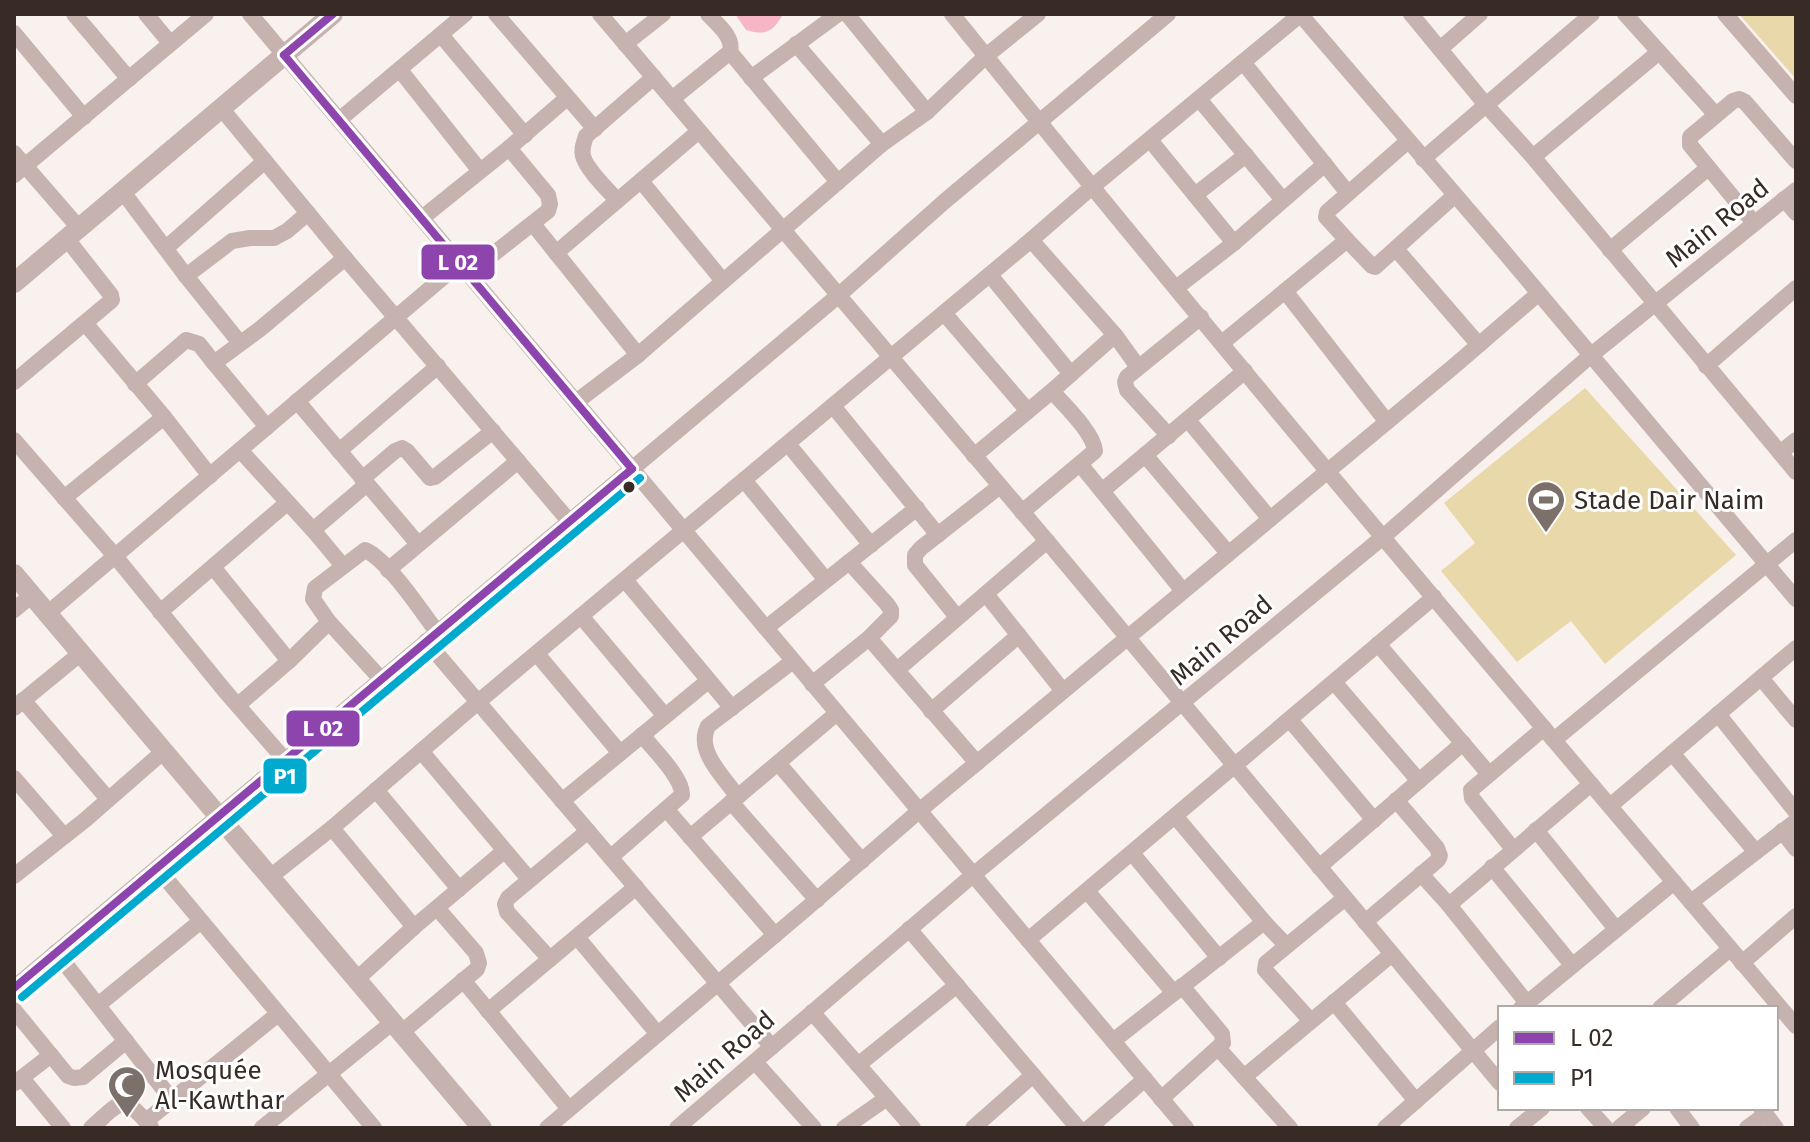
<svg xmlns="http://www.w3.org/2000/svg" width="1810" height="1142" viewBox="0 0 1810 1142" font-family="'Fira Sans',sans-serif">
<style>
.green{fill:#e9d8aa}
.water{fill:#f6b6c5}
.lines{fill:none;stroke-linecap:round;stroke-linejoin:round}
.minor{stroke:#c6b2af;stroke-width:16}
.tertiary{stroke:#c6b2af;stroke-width:20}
.bus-1-casing{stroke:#fff;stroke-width:14}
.bus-2-casing{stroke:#fff;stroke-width:14}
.bus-1{stroke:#8e44ad;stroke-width:8}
.bus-2{stroke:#00a9ce;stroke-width:8}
.bus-dot{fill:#382b25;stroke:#fff;stroke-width:3}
.labels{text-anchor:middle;stroke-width:6;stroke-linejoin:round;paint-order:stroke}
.street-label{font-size:26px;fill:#382b25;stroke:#fff}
.poi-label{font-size:26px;fill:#382b25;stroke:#fff;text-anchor:start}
.line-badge{stroke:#fff;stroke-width:3}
.badge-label{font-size:22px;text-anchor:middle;font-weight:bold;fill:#fff}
</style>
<rect width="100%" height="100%" fill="#f9f1ee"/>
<g class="green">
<polygon points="1739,14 1796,14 1796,79"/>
<polygon points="1585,388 1736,555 1605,664 1571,621 1517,662 1441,571 1475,543 1444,503"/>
</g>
<path class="water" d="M 735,14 L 783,14 C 773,32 766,36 746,30 Z"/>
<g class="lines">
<g class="minor">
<polyline points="74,14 129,79"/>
<polyline points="146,14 170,43"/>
<polyline points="250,14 1186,1128"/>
<polyline points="496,14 595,129"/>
<polyline points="600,14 1047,541 1500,1083"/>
<polyline points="847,14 927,112"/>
<path d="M 952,14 C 1227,356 1512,691 1796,1026"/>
<polyline points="1300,14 1500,247 1796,599"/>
<polyline points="1411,14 1486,105 1533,157 1796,472"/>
<polyline points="1625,14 1716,115"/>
<polyline points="1725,14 1796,96"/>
<polyline points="14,33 84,117"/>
<polyline points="441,35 525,135"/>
<polyline points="625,44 663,14"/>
<polyline points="796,44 882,144"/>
<polyline points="1440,49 1480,14"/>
<polyline points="730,52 838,182"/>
<polyline points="1243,62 1347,192"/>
<polyline points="400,70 480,171"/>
<polyline points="751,78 838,14"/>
<path d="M 672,99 L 730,52 C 734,37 718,25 708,14"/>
<polyline points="1199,99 1283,200"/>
<polyline points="221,108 345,258 569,521"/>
<polyline points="339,120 465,14"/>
<polyline points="1150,140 1234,243"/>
<polyline points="14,153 80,229"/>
<polyline points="1533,157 1659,52"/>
<polyline points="1423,159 1592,14"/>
<polyline points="14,175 206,14"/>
<polyline points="641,181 723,281"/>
<polyline points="123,192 186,276 240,343"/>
<polyline points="1195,195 1246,155"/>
<polyline points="1784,199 1796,213"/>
<path d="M 617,200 C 608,190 586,169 583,156 C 581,149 584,143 586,136 L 654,77"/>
<polyline points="422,218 509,148 567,98"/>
<polyline points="1754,223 1690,145 1690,137 1733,101 1739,99 1745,102 1796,161"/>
<polyline points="533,224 638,355"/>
<polyline points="1031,240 1115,335 1138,367"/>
<polyline points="1347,240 1372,266 1375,267 1454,196"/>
<polyline points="166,248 265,161"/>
<polyline points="1396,249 1479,345"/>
<polyline points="1610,250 1708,168"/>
<polyline points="556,253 699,131"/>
<polyline points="468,274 548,211 550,204 548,195 509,148"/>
<polyline points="990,275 1071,374"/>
<polyline points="186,276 232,241 250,238 274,238 287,231 308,213"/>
<polyline points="1176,288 1234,243 1325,164"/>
<polyline points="1285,291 1387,422"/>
<polyline points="944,313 1028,411"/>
<polyline points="85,323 164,417 210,476"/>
<polyline points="1222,343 1347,240 1326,217 1327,212 1408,141"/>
<polyline points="1706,366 1796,288"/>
<polyline points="14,382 112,300 111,295 67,239"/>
<polyline points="135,384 186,340 199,344 214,363"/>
<polyline points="297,401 418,544"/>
<polyline points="576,402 638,355 882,144 927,112 986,56 1038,14"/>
<polyline points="833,406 938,535"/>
<polyline points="1188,420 1270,519"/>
<polyline points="267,427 214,363 260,329 345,258"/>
<polyline points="1169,436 1127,390 1125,382 1127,377 1201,317"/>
<polyline points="14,440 115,556 225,691 285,760"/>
<polyline points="788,444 871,545"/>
<polyline points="240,450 313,530 367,484"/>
<polyline points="339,451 438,366"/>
<polyline points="1780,453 1796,440"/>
<polyline points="1145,455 1228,553"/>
<polyline points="974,456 1052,391 1115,335"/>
<polyline points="1080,464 1183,591"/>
<polyline points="362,479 395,451 402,448 407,451 430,478 435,477 493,431"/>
<polyline points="744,480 826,580"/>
<polyline points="1102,491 1245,371"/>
<polyline points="64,498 164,417"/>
<path d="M 1022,512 L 1095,451 C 1094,433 1064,405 1052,391"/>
<polyline points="313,530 343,566"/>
<polyline points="213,567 289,661"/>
<polyline points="388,570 518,461"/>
<polyline points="625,580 732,708"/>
<polyline points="986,594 1063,691"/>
<polyline points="14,610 32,595"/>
<polyline points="160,612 287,503"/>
<polyline points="48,613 460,263"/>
<polyline points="581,616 665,716"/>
<polyline points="957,617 915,565 915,555 921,548 1000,486"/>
<polyline points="766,628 917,508"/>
<polyline points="869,638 977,763"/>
<polyline points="426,641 772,1047"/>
<polyline points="1378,644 1489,774"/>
<polyline points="537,654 620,753"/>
<polyline points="897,670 1047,541"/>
<polyline points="1761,678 1796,720"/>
<path d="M 381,679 L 329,622 L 313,599 L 315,588 L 365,550 C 387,559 422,612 437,632"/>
<polyline points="1334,682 1419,781"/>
<polyline points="812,684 869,638 891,616 891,610 887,604 849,562"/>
<polyline points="23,700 108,799"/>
<polyline points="238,705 289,661 329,622"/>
<polyline points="14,708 81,653"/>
<polyline points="931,711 1019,635"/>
<polyline points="1718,714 1796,812"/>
<polyline points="1290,720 1374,820"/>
<polyline points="1554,740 1796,540"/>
<polyline points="421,751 529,879"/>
<polyline points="1672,753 1756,852"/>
<polyline points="778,763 862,861"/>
<polyline points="14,778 64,836"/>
<polyline points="376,790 459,889"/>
<path d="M 738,797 C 724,777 695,751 708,726 L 793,661"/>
<polyline points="562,801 708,681"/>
<polyline points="731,802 817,900"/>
<polyline points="1610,806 1796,648"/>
<polyline points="667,810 775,935"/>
<polyline points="1176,817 1264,922 1286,945"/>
<polyline points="332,828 414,927"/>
<polyline points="1536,830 1616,929"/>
<polyline points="1782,831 1796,849"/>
<polyline points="690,837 837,713"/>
<polyline points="1513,849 1472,798 1471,790 1544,728"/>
<polyline points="1132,853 1219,958"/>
<path d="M 611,857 L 682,795 C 683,778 653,749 642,735"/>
<polyline points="1319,867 1463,743"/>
<polyline points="1492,867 1572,965"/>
<polyline points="157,868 374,1128"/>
<polyline points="1421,874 1449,905 1527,1003"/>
<polyline points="14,876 85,820 164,751"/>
<polyline points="270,877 332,828 478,702 1031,240 1092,187 1301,14"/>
<polyline points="1087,891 1174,993"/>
<polyline points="1691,902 1796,821"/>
<polyline points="1449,905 1591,784"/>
<polyline points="1365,922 1438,860 1440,856 1437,848 1396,800"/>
<polyline points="909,929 1078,1128"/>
<polyline points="577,937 657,1033"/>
<polyline points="1028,940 1434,597"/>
<polyline points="56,952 172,1100"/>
<polyline points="550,959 507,912 505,904 508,898 588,831"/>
<polyline points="1742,963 1796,916"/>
<polyline points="357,979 414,927 504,851"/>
<polyline points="463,980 569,1109"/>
<polyline points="14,988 839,295 945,201 1168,14"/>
<polyline points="1334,1002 1416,1101"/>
<polyline points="98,1005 201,921"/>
<polyline points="1521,1008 1674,882"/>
<polyline points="1660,1008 1730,949"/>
<polyline points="14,1010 68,1076 74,1078 83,1077 126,1041"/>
<polyline points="488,1011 636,887"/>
<polyline points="812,1012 913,1128"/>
<polyline points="1311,1021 1265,970 1266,963 1345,898"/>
<polyline points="402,1032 477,969 479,963 476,953 437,908"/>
<polyline points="1113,1041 1264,922"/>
<polyline points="1218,1048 1290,1128"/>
<polyline points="755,1062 814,1128"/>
<polyline points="858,1065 957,985"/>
<polyline points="1244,1077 1392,954"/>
<polyline points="22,1078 63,1128"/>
<polyline points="15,1083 51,1055"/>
<polyline points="1161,1099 1223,1043 1222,1034 1182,986"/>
<polyline points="1588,1108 1606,1128"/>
<polyline points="1677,1108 1692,1128"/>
<polyline points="1761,1108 1776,1128"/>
<polyline points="146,1121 278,1014"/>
<path d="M 91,1128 C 122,1101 121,1092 151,1127"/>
<polyline points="262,1128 393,1022"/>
<polyline points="547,1128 807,908 919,811 1453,367 1538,294"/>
<polyline points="677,1128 973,875 1383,537 1590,356 1796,190"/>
<polyline points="844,1128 887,1098"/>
<polyline points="973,1128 1033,1075"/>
<polyline points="1089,1128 1145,1079"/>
<polyline points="1385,1128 1500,1027"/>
<polyline points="1517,1128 1542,1108"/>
<polyline points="1619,1128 1643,1108"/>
<polyline points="1747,1128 1766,1114"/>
</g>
<g class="tertiary">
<polyline points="14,283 333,14"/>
<polyline points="14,574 482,1128"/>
</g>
<defs>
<g id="bus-1">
<polyline points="284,55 632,469"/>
<polyline points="284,55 333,14"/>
<polyline points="14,988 632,469"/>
</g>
<polyline id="bus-2" points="22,997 640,478"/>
</defs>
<use href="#bus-1" class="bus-1-casing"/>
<use href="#bus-2" class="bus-2-casing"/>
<use href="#bus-1" class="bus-1"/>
<use href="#bus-2" class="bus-2"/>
</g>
<defs>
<symbol id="stadium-pin" viewBox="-11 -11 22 30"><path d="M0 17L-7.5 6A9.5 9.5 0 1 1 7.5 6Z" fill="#7c706b" stroke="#fff"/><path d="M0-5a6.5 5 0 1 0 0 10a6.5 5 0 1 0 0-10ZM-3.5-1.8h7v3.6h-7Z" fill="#fff"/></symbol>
<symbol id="mosque-pin" viewBox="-11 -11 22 30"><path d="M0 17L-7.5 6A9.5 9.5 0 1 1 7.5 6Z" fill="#7c706b" stroke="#fff"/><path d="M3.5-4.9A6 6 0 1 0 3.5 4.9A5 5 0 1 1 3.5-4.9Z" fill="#fff"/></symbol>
</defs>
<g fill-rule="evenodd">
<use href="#stadium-pin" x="1524" y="478" width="44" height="60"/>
<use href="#mosque-pin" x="105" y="1063" width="44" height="60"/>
</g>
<circle class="bus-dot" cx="629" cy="487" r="7"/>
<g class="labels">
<g class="street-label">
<text transform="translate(1717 223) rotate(-39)" y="9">Main Road</text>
<text transform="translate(1221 640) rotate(-40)" y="9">Main Road</text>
<text transform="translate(724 1056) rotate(-41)" y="9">Main Road</text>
</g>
<g class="poi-label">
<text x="1574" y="509">Stade Dair Naim</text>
<text x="155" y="1079">Mosquée<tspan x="155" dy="30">Al-Kawthar</tspan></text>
</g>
</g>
<g class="line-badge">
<rect x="420" y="243" width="76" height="38" rx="8" fill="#8e44ad"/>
<rect x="285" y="709" width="76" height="39" rx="8" fill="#8e44ad"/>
<rect x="262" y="757" width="46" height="38" rx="8" fill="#00a9ce"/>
</g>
<g class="badge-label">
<text x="458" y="270">L 02</text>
<text x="323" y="736">L 02</text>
<text x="285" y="784">P1</text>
</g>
<rect width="1810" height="1142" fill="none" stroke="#382b25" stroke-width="32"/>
<rect x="1498" y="1006" width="280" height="104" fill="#ffffff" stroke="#afaaa8" stroke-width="2"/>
<rect x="1514" y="1032" width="40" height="12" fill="#8e44ad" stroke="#afaaa8" stroke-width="2"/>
<text x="1570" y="1046" font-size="24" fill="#382b25">L 02</text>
<rect x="1514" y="1072" width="40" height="12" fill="#00a9ce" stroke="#afaaa8" stroke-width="2"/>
<text x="1570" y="1086" font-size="24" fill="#382b25">P1</text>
</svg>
